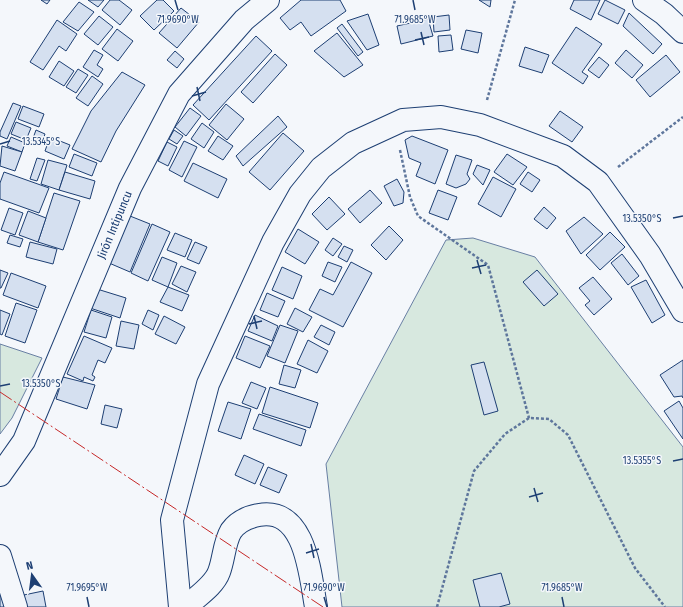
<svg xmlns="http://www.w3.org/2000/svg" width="683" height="607" viewBox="0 0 683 607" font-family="'Fira Sans Condensed',sans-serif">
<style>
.green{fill:#d7e8df;stroke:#687fa3}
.building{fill:#d5e0f0;stroke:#1d3f73}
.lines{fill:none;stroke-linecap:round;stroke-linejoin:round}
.minor-casing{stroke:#1d3f73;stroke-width:24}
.path{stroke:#5e769c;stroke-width:2.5;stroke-dasharray:3 2;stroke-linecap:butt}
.minor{stroke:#f4f7fb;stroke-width:22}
.power{stroke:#c62828;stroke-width:1;stroke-dasharray:14 3 2 3;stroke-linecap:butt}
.ticks{fill:none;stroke:#1d3f73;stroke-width:1.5}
.labels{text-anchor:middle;stroke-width:3;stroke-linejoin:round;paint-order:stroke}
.street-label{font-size:12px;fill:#1d3f73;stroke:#f4f7fb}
.ticks-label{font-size:10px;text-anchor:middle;fill:#1d3f73;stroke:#f4f7fb;stroke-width:3;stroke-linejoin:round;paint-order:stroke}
</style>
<rect width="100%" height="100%" fill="#f4f7fb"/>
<g class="green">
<polygon points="473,238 535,257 683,447 683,607 342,607 326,464 446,240"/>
<polygon points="0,344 42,358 12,418 0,434"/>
</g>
<g class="building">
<polygon points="41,0 50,0 47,4"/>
<polygon points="88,0 104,0 98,7"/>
<polygon points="110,0 119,0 132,10 120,25 102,10"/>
<polygon points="157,0 163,0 174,11 154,30 140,16"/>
<polygon points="301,0 340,0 346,11 311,36 301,22 290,30 280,18"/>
<polygon points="479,0 491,0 490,7"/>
<polygon points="574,0 600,0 591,20 570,9"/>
<polygon points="605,0 625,10 618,24 598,14"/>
<polygon points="79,2 94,12 78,31 63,22"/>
<polygon points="181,8 199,22 177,48 159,33"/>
<polygon points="629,13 662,44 653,54 623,26"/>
<polygon points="368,14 379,45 367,50 347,21"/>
<polygon points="449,15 450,30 434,32 433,17"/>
<polygon points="99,16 113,27 98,45 84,34"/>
<polygon points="428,19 433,36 401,44 397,26"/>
<polygon points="57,20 77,34 66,51 59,46 43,70 30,62"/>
<polygon points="342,24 363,52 358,56 337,28"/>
<polygon points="576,27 602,44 582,72 588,76 583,84 552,63"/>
<polygon points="117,29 133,41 118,61 102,49"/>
<polygon points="466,30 482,33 478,53 461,49"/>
<polygon points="337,33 363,65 344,77 314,51"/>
<polygon points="451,35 453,50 439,52 438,36"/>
<polygon points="256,36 272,51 209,120 193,105"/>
<polygon points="525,47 549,55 542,73 519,66"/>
<polygon points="94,50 103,55 97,65 103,69 98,77 83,67"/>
<polygon points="626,50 643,65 632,78 615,63"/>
<polygon points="175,51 184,59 177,68 167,60"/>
<polygon points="275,54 287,65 253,103 241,92"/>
<polygon points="666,55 680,72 650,97 636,80"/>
<polygon points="599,57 609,65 599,78 588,70"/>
<polygon points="59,61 74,71 64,86 49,77"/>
<polygon points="78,69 88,75 76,93 66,87"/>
<polygon points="122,72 145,85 116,131 101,162 72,149 91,111"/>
<polygon points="92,76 103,84 88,106 76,98"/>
<polygon points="13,103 21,106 7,139 0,136 0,132"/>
<polygon points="226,104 244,119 227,140 209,125"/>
<polygon points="23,106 44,114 39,127 18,119"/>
<polygon points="190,108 201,116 186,136 175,127"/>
<polygon points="560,111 583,127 572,142 549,126"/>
<polygon points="278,116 287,127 243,166 236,156"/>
<polygon points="16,122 31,128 26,140 11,134"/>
<polygon points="202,123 214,132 204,148 191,139"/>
<polygon points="36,130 45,134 41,145 32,141"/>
<polygon points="174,130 183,136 177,144 169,139"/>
<polygon points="283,133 304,151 270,190 249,172"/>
<polygon points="218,136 233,146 223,160 208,151"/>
<polygon points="412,136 448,150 435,184 416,176 421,163 409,158 405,140"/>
<polygon points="11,137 25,143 22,152 7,146"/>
<polygon points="50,137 70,145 64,159 45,151"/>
<polygon points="184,141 197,147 182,177 169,170"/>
<polygon points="167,142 177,147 168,166 158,161"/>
<polygon points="2,146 22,152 15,171 0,166"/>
<polygon points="74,154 97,163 92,176 69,167"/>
<polygon points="507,154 527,167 513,185 494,172"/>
<polygon points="456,155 472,160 467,174 470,179 466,184 456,188 446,184"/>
<polygon points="37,158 45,160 37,181 30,179"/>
<polygon points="48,160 67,165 59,190 41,184"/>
<polygon points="193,163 227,179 218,198 184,181"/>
<polygon points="477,165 490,170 483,185 473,174"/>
<polygon points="4,172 49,188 39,213 0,199 0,183"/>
<polygon points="65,172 95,181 90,199 59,190"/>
<polygon points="528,172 540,180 532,192 520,184"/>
<polygon points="493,177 516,189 501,217 478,204"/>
<polygon points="397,179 404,192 403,203 394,206 384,186"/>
<polygon points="370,190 382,203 360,223 348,209"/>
<polygon points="438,190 457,197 448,220 429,213"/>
<polygon points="54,193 80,201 63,250 38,242"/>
<polygon points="329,197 345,214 327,230 312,214"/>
<polygon points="544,207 556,218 547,229 534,219"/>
<polygon points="9,208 23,213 15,235 1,230"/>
<polygon points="28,211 46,218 38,242 19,235"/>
<polygon points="130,216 150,224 130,272 109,263"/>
<polygon points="584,217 603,234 581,254 566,231"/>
<polygon points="152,224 170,232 148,281 131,273"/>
<polygon points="389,226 403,240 386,260 371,245"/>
<polygon points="298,229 319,242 305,264 285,252"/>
<polygon points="610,232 625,247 600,270 586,255"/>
<polygon points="175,233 192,240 185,257 167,250"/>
<polygon points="10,235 23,239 20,247 7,243"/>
<polygon points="333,238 342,244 333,256 325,250"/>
<polygon points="30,242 57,249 53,264 26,257"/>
<polygon points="195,242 207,247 199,264 187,259"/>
<polygon points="344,246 353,250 347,262 338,257"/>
<polygon points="622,254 639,276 628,285 611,263"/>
<polygon points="162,257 177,263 168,287 152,280"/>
<polygon points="328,262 342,267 335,282 322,276"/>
<polygon points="351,262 372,273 343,327 309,310 320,289 333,295"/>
<polygon points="181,266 196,272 187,292 172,284"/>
<polygon points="282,267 302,276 293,299 272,290"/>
<polygon points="0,270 8,273 1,288 0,288"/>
<polygon points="537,270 558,294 544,306 523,282"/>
<polygon points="11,273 46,286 38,308 3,295"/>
<polygon points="593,277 612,299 594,315 585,305 590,301 579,288"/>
<polygon points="646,280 665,315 652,323 631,287"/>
<polygon points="168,287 189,295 182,311 160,302"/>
<polygon points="97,289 126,298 120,318 90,308"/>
<polygon points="267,293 285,301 278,317 260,310"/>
<polygon points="16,303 37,310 25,343 5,336"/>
<polygon points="295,308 312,317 303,332 287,324"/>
<polygon points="0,310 10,314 2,335 0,334"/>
<polygon points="91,310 112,317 106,338 84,332"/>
<polygon points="148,310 159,315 153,330 142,324"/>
<polygon points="255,315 278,326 272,341 248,331"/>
<polygon points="164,316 185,327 176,344 155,334"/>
<polygon points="121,321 139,325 134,349 116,346"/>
<polygon points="280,325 298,331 285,363 267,356"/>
<polygon points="321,325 335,332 329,345 314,337"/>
<polygon points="84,336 112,348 105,363 98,360 92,375 95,377 93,381 84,377 83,381 67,374"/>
<polygon points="245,336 270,346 260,368 236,358"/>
<polygon points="308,340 328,351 317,373 297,364"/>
<polygon points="683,360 683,398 682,396 674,397 660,375"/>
<polygon points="484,362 498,411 484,415 471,365"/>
<polygon points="284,365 301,370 295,388 279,384"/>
<polygon points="63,377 95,385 87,409 56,399"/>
<polygon points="251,382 266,388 257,409 242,403"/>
<polygon points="270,387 318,403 310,428 262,413"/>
<polygon points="679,401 683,408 683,439 664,411"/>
<polygon points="228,402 251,409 241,439 218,431"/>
<polygon points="105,405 122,409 117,428 101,424"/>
<polygon points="259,414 306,430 301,446 253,429"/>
<polygon points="244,455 264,464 255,484 235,475"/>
<polygon points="268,467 287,475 279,493 260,485"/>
<polygon points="501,573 510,604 499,607 480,607 473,580"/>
<polygon points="0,576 10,607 0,607"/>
<polygon points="43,591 46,607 22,607 19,596"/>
</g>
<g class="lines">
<defs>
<g id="minor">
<polyline points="644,0 664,14 683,32"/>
<path id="s1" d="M 0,475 L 24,441 L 130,188 L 179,94 L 244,20 L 268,0"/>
<polyline points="0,556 16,607"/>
<polyline points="180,607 172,520 208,384 273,242 300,194 321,168 353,143 403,120 441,117 480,125 563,156 598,182 650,255 683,311"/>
<path d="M 186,607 C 196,597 214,586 219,572 C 224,559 224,543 231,531 C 238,521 248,517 259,515 C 306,507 310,575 316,607"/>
</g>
</defs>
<use href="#minor" class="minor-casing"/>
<g class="path">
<polyline points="487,100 515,0"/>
<polyline points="400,150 410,197 418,216 488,265 529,418"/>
<polyline points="618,167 683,117"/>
<polyline points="437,607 474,471 505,434 529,418 549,419 568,435 635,568 665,607"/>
</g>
<use href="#minor" class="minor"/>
<polyline class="power" points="0,392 323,607"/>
</g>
<path class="ticks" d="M 175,0 L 178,10M 413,0 L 415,10M 421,32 L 424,45M 415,40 L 429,37M 197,87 L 200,101M 192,96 L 206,92M 0,144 L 10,141M 673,218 L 683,216M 477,260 L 481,274M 472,268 L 486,265M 254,316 L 257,329M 249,324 L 262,321M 0,386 L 10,384M 673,461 L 683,459M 534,488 L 538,502M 529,497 L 543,493M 311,544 L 314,558M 306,553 L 319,549M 87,597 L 89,607M 324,597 L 327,607M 562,597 L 564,607"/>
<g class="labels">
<g class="street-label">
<text dy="4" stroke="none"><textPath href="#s1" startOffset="276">Jirón Intipuncu</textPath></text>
</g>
</g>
<g class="ticks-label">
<text x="178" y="23">71.9690°W</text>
<text x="415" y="23">71.9685°W</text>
<text x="41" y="145">13.5345°S</text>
<text x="642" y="222">13.5350°S</text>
<text x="41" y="387">13.5350°S</text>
<text x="642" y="464">13.5355°S</text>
<text x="87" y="591">71.9695°W</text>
<text x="324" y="591">71.9690°W</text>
<text x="562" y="591">71.9685°W</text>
</g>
<g transform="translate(32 575) rotate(346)" stroke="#f4f7fb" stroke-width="3" paint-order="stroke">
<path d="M0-3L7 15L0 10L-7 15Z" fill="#1d3f73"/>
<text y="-6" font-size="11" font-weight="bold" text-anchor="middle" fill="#1d3f73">N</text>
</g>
</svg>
